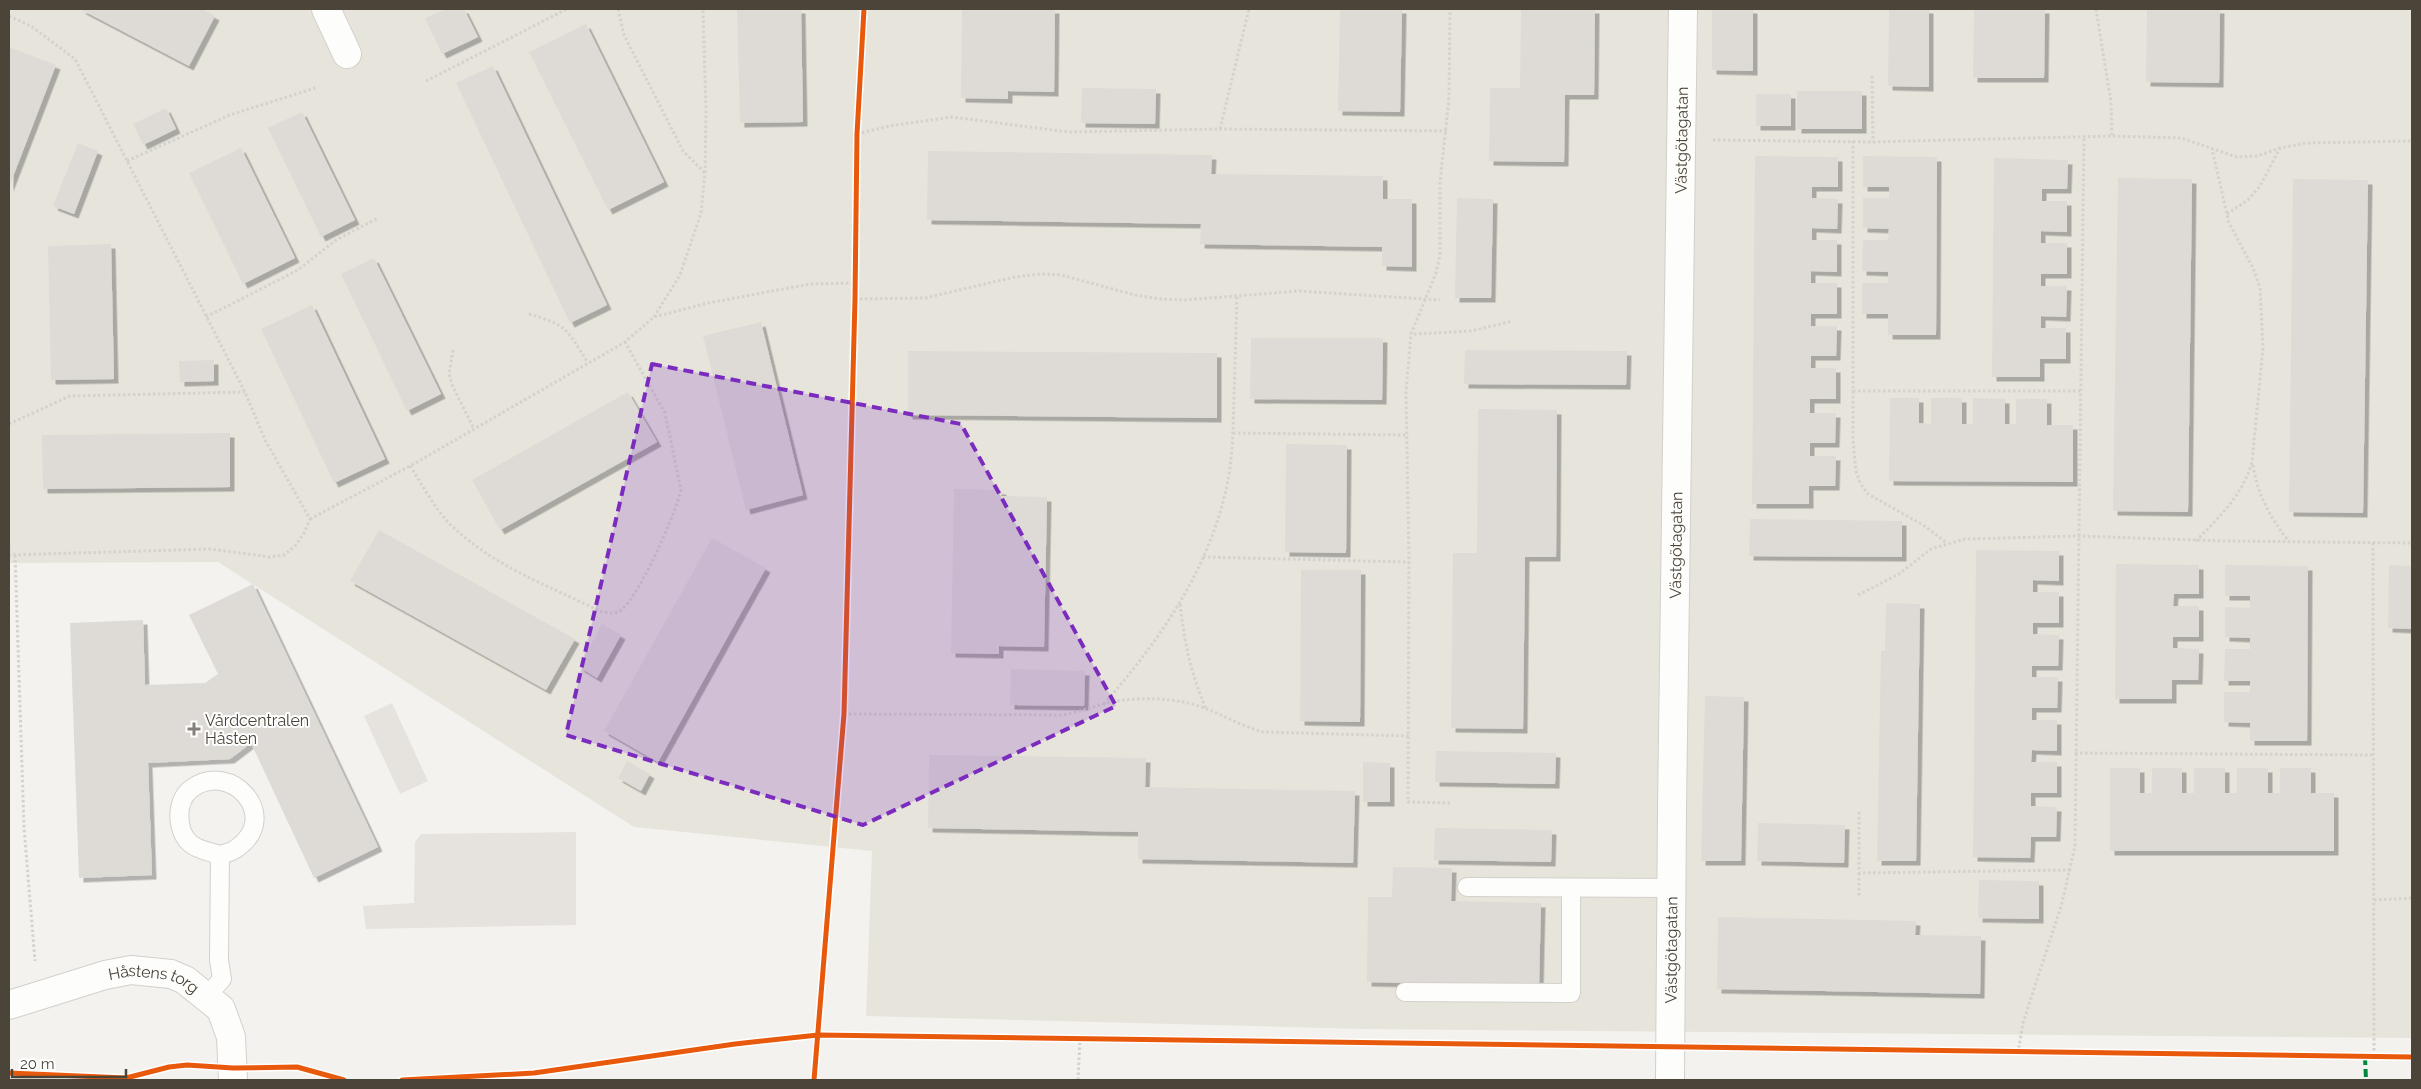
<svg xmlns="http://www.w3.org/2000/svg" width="2421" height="1089" viewBox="0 0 2421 1089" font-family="Raleway,sans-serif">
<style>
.residential{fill:#e7e4dc}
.parking{fill:#e6e3df}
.building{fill:#dedbd6;filter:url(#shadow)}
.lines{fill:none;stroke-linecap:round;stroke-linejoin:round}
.lane-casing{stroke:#d2d0cb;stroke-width:20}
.street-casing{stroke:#d2d0cb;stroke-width:30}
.path{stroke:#d3d2cc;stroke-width:3;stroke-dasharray:2.5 2.5;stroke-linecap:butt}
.lane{stroke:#fdfdfc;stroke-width:18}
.street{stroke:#fdfdfc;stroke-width:28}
.quiet{stroke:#00873e;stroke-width:4;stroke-dasharray:8 4;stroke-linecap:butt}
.cycleway-casing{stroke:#fff;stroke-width:8}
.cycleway{stroke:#e8590c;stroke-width:5}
.marked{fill:#7b2cbf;fill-opacity:0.2;stroke:#7b2cbf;stroke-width:4;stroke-dasharray:10 6;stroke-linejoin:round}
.poi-dot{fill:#868178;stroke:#fff;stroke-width:2}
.labels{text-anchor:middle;stroke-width:4;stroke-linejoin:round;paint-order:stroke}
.street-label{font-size:16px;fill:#4b4439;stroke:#fff}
.poi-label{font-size:16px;fill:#4b4439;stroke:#fff;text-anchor:start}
</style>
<defs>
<filter id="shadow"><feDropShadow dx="4.5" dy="4.5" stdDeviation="0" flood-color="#0004"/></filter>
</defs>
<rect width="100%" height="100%" fill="#f4f2ee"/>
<polygon class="residential" points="9,9 2412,9 2412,1038 1363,1029 866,1016 872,851 634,827 218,562 9,563"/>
<g class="parking">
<polygon points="392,703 428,781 400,794 364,716"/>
<polygon points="576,832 576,925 366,929 363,906 414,903 415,842 421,834"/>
</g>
<g class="building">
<polygon points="80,9 202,9 215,16 189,66"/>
<polygon points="446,9 464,9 478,37 442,54 425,18"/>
<polygon points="737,9 801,9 803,122 740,123"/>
<polygon points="962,9 1055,9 1054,92 1008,91 1008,99 961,98"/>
<polygon points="1340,9 1402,9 1400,112 1338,111"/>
<polygon points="1521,9 1595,9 1594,95 1565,95 1564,162 1489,161 1490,88 1520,88"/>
<polygon points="1712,9 1753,9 1753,71 1712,70"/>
<polygon points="1889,9 1929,9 1929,87 1888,86"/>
<polygon points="1974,9 2045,9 2044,78 1973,78"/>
<polygon points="2147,9 2220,9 2219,83 2146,82"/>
<polygon points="586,24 664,182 608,210 529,52"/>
<polygon points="9,47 56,65 9,187"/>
<polygon points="493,66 607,305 570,323 456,83"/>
<polygon points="1082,88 1156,89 1155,124 1081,123"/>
<rect x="1797" y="91" width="65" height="38"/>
<rect x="1756" y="94" width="35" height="32"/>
<polygon points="166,108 176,129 143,145 133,124"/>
<polygon points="302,112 355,220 321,237 268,128"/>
<polygon points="78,143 98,151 74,214 53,206"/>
<polygon points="241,148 295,258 243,284 189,173"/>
<polygon points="928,151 1212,155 1211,174 1383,176 1383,199 1412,199 1412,267 1382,266 1382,247 1200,244 1201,224 927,220"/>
<polygon points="1755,156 1838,157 1838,187 1812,187 1812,198 1838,199 1837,229 1812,228 1812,240 1837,240 1837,272 1811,271 1811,283 1837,283 1837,314 1811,314 1811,326 1837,326 1836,356 1811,356 1811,368 1836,368 1836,399 1810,399 1810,413 1836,413 1835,443 1810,443 1810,456 1836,456 1835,486 1809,486 1809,504 1752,504"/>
<polygon points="1863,156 1937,157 1936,335 1888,335 1888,314 1862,314 1862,283 1888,283 1888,272 1862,271 1863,240 1888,240 1889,229 1863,228 1863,198 1889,198 1889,187 1863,187"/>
<polygon points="1994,158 2068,160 2067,189 2042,189 2042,201 2067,201 2067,232 2041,231 2041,243 2067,243 2067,274 2041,274 2041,286 2067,286 2066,317 2041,316 2041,328 2066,328 2066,359 2040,359 2040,377 1992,377"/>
<polygon points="2118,178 2192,179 2188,512 2113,511"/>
<polygon points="2293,179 2368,180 2363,513 2289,512"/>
<polygon points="1457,198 1493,199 1491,298 1455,298"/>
<polygon points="111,244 114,379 51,380 48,246"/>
<polygon points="374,258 441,394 407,411 341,274"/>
<polygon points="312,305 385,459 334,483 261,329"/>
<polygon points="761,322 803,495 746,510 703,336"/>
<polygon points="1251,338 1383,338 1382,400 1250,399"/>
<polygon points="1465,350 1627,351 1626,385 1464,384"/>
<polygon points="908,351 1217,353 1217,418 908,415"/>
<polygon points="214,360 214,381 180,382 179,361"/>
<polygon points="628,392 657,442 500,530 472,480"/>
<polygon points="1890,398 1919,398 1919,423 1931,424 1931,398 1962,398 1962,424 1973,424 1973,398 2005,399 2005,424 2016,424 2016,399 2047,399 2047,425 2073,425 2073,482 1889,481"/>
<polygon points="1478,409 1557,410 1556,557 1525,557 1523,729 1451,728 1453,553 1477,553"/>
<polygon points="230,433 230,487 43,489 42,435"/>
<polygon points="1286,444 1347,445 1346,553 1285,552"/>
<polygon points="954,489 1002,490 1001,496 1047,497 1044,647 999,646 999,654 951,653"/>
<polygon points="1750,519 1902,521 1902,557 1749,556"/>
<polygon points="379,530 575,639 546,690 350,581"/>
<polygon points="712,538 766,568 658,762 604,731"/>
<polygon points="1976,550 2059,551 2059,581 2033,580 2033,592 2059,592 2059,623 2033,623 2033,634 2059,635 2058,666 2032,666 2032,677 2058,677 2057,708 2032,708 2032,720 2057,720 2057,751 2032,750 2031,762 2057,762 2057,793 2031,793 2031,806 2057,807 2056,837 2031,837 2030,858 1973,857"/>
<polygon points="2116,564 2199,565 2199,594 2174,594 2173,606 2199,606 2199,637 2173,637 2173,648 2199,649 2198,680 2172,680 2172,699 2115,699"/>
<polygon points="2225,565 2308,566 2307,741 2250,741 2250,723 2224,722 2224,692 2250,692 2250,681 2224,681 2225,649 2250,649 2250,638 2225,637 2225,607 2250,608 2250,596 2225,596"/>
<polygon points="2389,565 2412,566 2412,629 2388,628"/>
<polygon points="1301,570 1361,570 1360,722 1300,721"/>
<polygon points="253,584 378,847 314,878 251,743 230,759 148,763 152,875 79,878 70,623 143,620 145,685 205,683 218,674 189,615"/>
<polygon points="1886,603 1920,604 1916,861 1877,861 1881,651 1885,651"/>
<polygon points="602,624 621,635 597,678 579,667"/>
<polygon points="1011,669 1085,671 1084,706 1010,705"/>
<polygon points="1705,696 1744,697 1741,861 1701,861"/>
<polygon points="1436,751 1556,753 1555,784 1435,782"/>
<polygon points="929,755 1146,758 1145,787 1355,791 1353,863 1138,859 1138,832 928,828"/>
<polygon points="627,761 650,774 641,791 618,778"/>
<polygon points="1363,762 1390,763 1390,802 1363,802"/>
<polygon points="2110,768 2140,768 2140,793 2152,793 2152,768 2182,768 2182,793 2194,793 2194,768 2225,768 2225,793 2237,793 2237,768 2268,768 2268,793 2280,793 2280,768 2311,768 2311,793 2334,793 2334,851 2110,851"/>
<polygon points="1758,823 1845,825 1844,863 1757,861"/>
<polygon points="1435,828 1552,830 1551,862 1434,860"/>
<polygon points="1393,867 1452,868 1451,901 1541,903 1539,986 1367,982 1368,897 1392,897"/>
<polygon points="1979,880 2039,881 2039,919 1978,918"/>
<polygon points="1718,917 1916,921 1915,935 1981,936 1980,994 1717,989"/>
</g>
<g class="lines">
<defs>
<g id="lane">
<polyline points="1467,887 1671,888"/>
<polyline points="1405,992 1571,993 1571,888"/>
<path d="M 207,996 L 222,979 L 219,960 L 220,855 C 225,853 233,852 237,848 C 282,817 231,759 191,789 C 175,801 176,832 191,844 C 198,850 211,852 220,855"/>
</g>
<g id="street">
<polyline points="326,9 347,54"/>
<path id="s1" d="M 9,1005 L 105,975 L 131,970 L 171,974 L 185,980 L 221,1009 L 231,1037 L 233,1080"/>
<path id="s2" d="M 1670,1080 L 1672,809 L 1683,9"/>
</g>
</defs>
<use href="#lane" class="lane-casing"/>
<use href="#street" class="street-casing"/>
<g class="path">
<polyline points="618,9 624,35 683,151 705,173"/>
<polyline points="2096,9 2111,102 2112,136"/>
<polyline points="9,16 31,26 75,59 245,392 265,440 310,519 304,533 295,546 284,555 270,557 211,549 9,555 9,544"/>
<polyline points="1872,76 1873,142"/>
<polyline points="426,81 567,9"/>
<polyline points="1220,129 1249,9"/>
<polyline points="857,134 889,126 952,117 1068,132 1220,129 1447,131"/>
<polyline points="1713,140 1873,142 2112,136 2181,138 2237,157 2257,156 2280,148 2306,143 2412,141"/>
<polyline points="1853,141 1853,441 1856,471 1860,483 1868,494 1923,525 1947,543"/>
<polyline points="127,161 230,115 318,87"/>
<polyline points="2227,214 2248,200 2260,186 2280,148"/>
<polyline points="855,299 925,298 1015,277 1040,274 1061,275 1135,295 1160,299 1185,300 1298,291 1440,300"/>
<path d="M 529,314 C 568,325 567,330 588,363"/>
<polyline points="206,317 298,270 336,240 378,218"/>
<polyline points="654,317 680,275 701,213 705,173 706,110 703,9"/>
<polyline points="1414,334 1471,331 1513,321"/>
<polyline points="453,350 449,374 453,387 474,429"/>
<polyline points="1853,391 2080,391"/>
<polyline points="9,424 70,396 245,392"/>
<polyline points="1233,433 1407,435"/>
<path d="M 2253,465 C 2258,497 2270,516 2289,542"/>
<path d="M 410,466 C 424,487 436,512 455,529 C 496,567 553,588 602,612 C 609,613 615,614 621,610 C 639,597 676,513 681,490 L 665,413 L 625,342"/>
<polyline points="310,519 410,466 625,342 654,317 708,303 810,284 854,283"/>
<path d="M 2196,541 C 2219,517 2243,495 2252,462 L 2263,348 L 2260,288 L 2253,268 L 2229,223 L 2212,149"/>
<polyline points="2373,543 2374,1057"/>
<polyline points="15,555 24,827 35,961"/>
<polyline points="1203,557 1409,562"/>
<polyline points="1858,595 1899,574 1931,549 1965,539 2078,536 2224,541 2412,543"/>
<path d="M 1180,604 C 1185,645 1190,671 1206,709"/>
<path d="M 1104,704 C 1160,640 1209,570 1227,485 C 1233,457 1233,427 1234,398 C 1235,364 1236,330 1237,296"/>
<path d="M 844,714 L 1062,715 C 1077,713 1089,708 1103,704 C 1130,697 1161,697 1188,703 C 1214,709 1237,725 1263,732 L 1409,736"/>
<polyline points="2075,753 2372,755"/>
<polyline points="1450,803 1408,802 1409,562 1406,392 1411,334 1436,273 1440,255 1440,182 1449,98 1450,9"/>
<polyline points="1859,812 1859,873 2071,870"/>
<polyline points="1859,873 1859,896"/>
<polyline points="2374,900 2412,898"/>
<polyline points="2018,1053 2023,1023 2062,903 2075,846 2084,137"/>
<polyline points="1078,1080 1080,1039"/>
</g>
<use href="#lane" class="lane"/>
<use href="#street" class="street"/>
<polyline class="quiet" points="2365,1057 2366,1080"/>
<defs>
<g id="cycleway">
<polyline points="9,1073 126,1078 169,1067 187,1065 233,1068 297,1067 344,1080"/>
<polyline points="402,1080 534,1073 735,1044 818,1035 2412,1057"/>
<polyline points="814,1080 844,714 855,299 857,134 864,9"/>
</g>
</defs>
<use href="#cycleway" class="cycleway-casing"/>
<use href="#cycleway" class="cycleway"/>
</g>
<path class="marked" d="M 652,364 L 961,424 L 1116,706 L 863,825 L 566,735 Z"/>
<path class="poi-dot" d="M191.5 721.5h5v5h5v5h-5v5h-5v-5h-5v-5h5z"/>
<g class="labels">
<g class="street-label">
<text dy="6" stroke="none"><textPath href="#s2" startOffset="940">Västgötagatan</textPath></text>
<text dy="6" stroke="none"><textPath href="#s2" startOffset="535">Västgötagatan</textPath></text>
<text dy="6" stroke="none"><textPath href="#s2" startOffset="130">Västgötagatan</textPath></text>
<text dy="6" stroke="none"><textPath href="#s1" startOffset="151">Håstens torg</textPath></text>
</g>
<g class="poi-label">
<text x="205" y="726">Vårdcentralen<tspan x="205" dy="18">Håsten</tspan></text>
</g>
</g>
<rect width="2421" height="1089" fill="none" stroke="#4b4439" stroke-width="20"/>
<path d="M12 1069v8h114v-8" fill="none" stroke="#4b4439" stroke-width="2.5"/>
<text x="20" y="1069" font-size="15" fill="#4b4439" stroke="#ffffff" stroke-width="4" paint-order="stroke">20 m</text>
</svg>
